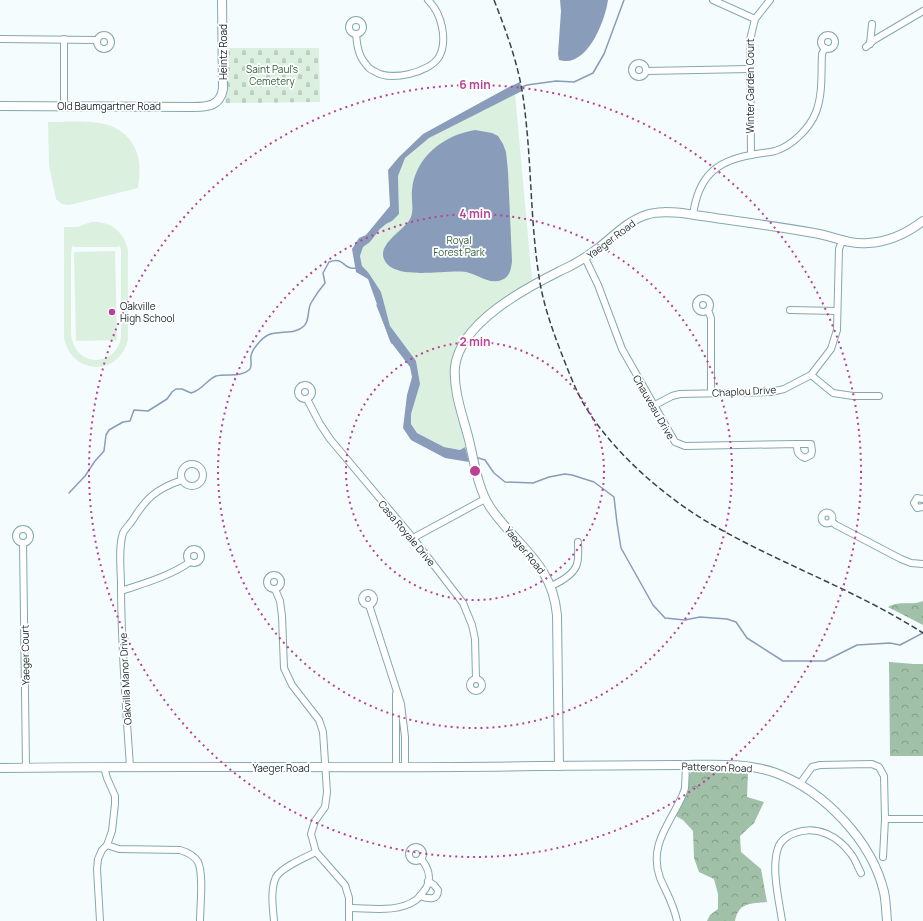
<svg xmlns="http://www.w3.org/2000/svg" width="923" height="921" viewBox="0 0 923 921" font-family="Manrope,sans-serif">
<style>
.green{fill:#dcf0e0;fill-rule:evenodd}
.forest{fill:url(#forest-crowns)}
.cemetery{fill:url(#cemetery-stones)}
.water{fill:#899cba}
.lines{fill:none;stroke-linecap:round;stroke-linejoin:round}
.stream{stroke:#899cba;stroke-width:1.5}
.street-casing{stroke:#83a9ae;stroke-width:8}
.secondary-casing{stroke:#83a9ae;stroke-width:10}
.street{stroke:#fff;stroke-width:6}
.secondary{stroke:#fff;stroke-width:8}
.rail{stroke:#374446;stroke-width:1.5;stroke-dasharray:6 3;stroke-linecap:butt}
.ring{fill:none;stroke:#ba4195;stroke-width:2;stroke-dasharray:2 4}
.poi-dot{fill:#ba4195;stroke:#fff;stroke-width:1.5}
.labels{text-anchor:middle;stroke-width:3.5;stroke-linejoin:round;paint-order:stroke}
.street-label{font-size:10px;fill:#142325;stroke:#fff}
.park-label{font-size:10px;fill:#30623e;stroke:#fff}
.poi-label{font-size:10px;fill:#142325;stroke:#fff;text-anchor:start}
.centre{fill:#ba4195;stroke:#fff;stroke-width:2}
.ring-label{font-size:12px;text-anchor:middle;font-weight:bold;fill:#ba4195;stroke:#fff;stroke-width:3.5;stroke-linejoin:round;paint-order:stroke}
</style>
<defs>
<pattern id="forest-crowns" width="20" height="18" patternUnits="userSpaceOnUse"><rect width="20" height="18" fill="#a0c0a7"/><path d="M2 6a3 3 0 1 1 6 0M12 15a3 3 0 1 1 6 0" fill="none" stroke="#819c88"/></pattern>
<pattern id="cemetery-stones" width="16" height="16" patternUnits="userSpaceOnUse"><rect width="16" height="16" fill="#dcf0e0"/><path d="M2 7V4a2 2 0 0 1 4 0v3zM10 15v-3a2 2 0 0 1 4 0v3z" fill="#bccec0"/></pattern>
</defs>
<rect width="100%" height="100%" fill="#f5fcfd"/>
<g class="green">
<polygon points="515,93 532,280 491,308 462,337 450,372 465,447 460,450 444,447 417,433 411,424 411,414 420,384 398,338 390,326 386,311 368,272 362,266 360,256 363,247 370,242 380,229 386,224 392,221 399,214 398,176 403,156 429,138"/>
<path d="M 48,122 C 80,122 119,115 135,148 C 141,161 140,174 138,188 L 69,205 L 62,204 L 56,199 L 49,165 Z"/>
<path d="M 91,222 C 110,221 124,231 128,250 L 128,339 C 120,377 71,376 64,337 L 64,227 L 78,227 ZM 72,246 L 75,247 L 117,247 L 120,246 L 121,250 L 121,338 C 114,370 72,366 71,332 L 71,255 Z"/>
<polygon points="115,251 117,340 76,341 74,252"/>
</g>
<g class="forest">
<path d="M 923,601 L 923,625 L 888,607 C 900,600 911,606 923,601 Z"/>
<polygon points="889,662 914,664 923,664 923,756 890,756"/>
<path d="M 692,771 L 748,772 L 747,797 L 764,802 L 754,823 L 740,836 L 741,852 L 761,869 L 767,902 C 750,904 739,902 735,921 L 707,921 L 710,915 L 718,909 L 718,894 L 714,879 L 699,872 L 694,858 L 693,831 L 683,820 L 676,816 L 687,794 L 689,775 Z"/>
</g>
<polygon class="cemetery" points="225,48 319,48 320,102 225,103"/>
<g class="water">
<path d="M 560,0 L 608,0 C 605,21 587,69 559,60 L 558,54 L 561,11 Z"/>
<polygon points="520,82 522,91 429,138 405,158 398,176 399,214 392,221 386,224 380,229 370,242 363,247 360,256 362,266 368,272 381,292 390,326 416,361 420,384 411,414 411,424 417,433 444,447 460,450 465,447 469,462 445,458 411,440 403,428 407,395 412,377 410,367 390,341 368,279 356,272 352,249 359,238 366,235 390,206 388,170 399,157 423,134 509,87"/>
<path d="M 475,130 L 492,133 L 498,136 L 503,144 L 506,152 L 508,171 L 512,261 C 511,271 509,279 498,281 C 486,283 477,274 466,272 C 446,269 396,281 385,261 C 375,244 406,230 411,217 C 414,209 411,198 412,190 C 415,157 444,135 475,130 Z"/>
</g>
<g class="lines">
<g class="stream">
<polyline points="520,88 527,85 556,81 574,82 593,73 604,54 624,0"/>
<polyline points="377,305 392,343"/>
<polyline points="475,457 485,460 494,473 505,482 533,483 549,477 565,474 572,475 594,482 614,497 617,523 621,548 653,605 665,618 685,620 700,617 727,619 736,622 747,638 783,661 825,661 857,645 890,643 900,645 923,633"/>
<path d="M 69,493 L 85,476 L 95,461 L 104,451 L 106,435 L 109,430 L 123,422 L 130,421 L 134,410 L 148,411 L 167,399 L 172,392 L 176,389 L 182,389 L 191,393 C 203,390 206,380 216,376 C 226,373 240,378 249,370 C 253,367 250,360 251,356 C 252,349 262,338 268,335 C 279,330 295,335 304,326 C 310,320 307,310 311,303 C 315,296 320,289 325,283 L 323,273 L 329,262 C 345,256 342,270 356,268"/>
</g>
<defs>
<g id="street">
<polyline points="713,0 755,19"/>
<circle cx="356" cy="27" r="7"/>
<path d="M 356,34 C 357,44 358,55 365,63 C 367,66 371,70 374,71 C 390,82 429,73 439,57 C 444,48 444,37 442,27 C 440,17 435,7 428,0"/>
<circle cx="104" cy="42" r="7"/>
<circle cx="828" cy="42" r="7"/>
<polyline points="0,39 96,40"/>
<polyline points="870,44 872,24"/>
<polyline points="866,47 874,40 923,11"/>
<circle cx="639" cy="70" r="7"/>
<polyline points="646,71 749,69"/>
<polyline points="64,106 64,39"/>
<polyline points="751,155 750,40 755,19 770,0"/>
<path d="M 693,215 C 698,178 715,161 751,155 C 759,153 767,153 775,151 C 792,146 810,128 816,112 C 823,94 821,72 822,54 L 825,48"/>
<path d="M 585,258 L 598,285 L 622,349 L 675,442 L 685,446 L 797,444 L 811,444 L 812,451 L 811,455 L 805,458 C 797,455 797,451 797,444"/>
<circle cx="703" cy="305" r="7"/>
<polyline points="708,310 711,318 711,393"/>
<polyline points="790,310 837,311"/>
<polyline points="811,375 833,393 853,396 879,396"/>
<circle cx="305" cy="392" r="7"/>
<polyline points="307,399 320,424 330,439 413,538 463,603 472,625 475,639 476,679"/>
<polyline points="653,406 672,396 680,394 771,392 784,389 811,375 831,349 837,330 839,249 842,241"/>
<circle cx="192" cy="475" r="11"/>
<polyline points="923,499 917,498 914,503 917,508 923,507"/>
<circle cx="827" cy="518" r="5.5"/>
<polyline points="832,522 836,525 901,559 911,563 923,564"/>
<circle cx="23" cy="536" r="7"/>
<polyline points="413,538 485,499"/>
<polyline points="23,543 26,767"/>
<circle cx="194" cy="556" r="7"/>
<circle cx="274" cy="582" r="7"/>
<path d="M 551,586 C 560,582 574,574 577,564 C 579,557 578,549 578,542"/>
<polyline points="275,589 280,601 282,616 284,668 292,685 319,720 323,732 327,792 325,807 315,821 311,834 316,852 345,885 349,898 349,921"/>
<path d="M 121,591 C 145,583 170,576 190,562"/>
<circle cx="368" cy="599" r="6"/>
<polyline points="369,605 401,704 405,737 405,767"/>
<circle cx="476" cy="685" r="6"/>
<path d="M 130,767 C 126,706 121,646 121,585 C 121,569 118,549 123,533 C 125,529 129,525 132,521 C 146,498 156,489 182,480"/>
<polyline points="396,767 396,694"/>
<polyline points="799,785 812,767 820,765 872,764 879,767 884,776 885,819 883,857"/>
<polyline points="885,819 923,819"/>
<path d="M 107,845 L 119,849 L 180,850 C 187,852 194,855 198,862 C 204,874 200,907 200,921"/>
<circle cx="416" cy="854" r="7"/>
<path d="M 420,896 C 428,899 438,901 438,890 L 434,885 L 428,881"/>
<path d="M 349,908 C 370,908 398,913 416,900 C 420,897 423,892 426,888 C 432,878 428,867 421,859"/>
<polyline points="100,921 97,869 98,859 102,850 107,845 112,831 115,804 115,796 107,778 104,767"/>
<path d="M 274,921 C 273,908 270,890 276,877 C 282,867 306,857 316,852"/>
<path d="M 677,921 C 674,905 666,892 660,878 C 648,844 671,823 683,794 L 685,788 L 686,765"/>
<path d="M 782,921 C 779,900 771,869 778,848 C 780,841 788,835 795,833 C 817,825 838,836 851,854 C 855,859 858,867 861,873"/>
</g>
<g id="secondary">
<path d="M 0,106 L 193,107 C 208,107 220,106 223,89 L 222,0"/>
<path d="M 559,766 L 557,615 C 552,562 517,547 490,507 C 477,487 474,459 468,436 C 462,414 453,389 455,367 C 460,323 524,289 560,271 C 574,265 585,258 597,249 C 612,238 627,221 646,215 C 657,211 670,212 682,213 C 726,220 770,225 814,233 C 833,236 849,245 868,243 C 889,242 906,234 923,221"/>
<path d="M 0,768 C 179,765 358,769 537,766 C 584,766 632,765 679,765 C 711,765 745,762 776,773 C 824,791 872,841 884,892 C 886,901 886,911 887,921"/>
</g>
</defs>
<use href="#street" class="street-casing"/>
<use href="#secondary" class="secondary-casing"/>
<use href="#street" class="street"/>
<use href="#secondary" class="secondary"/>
<path class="rail" d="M 494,0 C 507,33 520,69 524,104 C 532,164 530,224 540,283 C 544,305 551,326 559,347 C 566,365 573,384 582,401 C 609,449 664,497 711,524 C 780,564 856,590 923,633"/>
</g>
<g class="ring">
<circle cx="475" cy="471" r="129"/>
<circle cx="475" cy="471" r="257"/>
<circle cx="475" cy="471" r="386"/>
</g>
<circle class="poi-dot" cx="112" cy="312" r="4"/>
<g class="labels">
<g class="street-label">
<text transform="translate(223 52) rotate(-90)" y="4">Heintz Road</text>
<text transform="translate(750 86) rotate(-90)" y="4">Winter Garden Court</text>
<text x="109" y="110">Old Baumgartner Road</text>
<text transform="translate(611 239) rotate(-37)" y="4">Yaeger Road</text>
<text transform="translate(744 391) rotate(-3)" y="4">Chaplou Drive</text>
<text transform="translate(654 407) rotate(60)" y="4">Chauveau Drive</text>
<text transform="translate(407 533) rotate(50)" y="4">Casa Royale Drive</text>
<text transform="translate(525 550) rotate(51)" y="4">Yaeger Road</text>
<text transform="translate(25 655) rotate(-91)" y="4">Yaeger Court</text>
<text transform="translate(125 679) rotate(-93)" y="4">Oakvilla Manor Drive</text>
<text transform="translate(717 767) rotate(2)" y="4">Patterson Road</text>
<text x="281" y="772">Yaeger Road</text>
</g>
<g class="park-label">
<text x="272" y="73">Saint Paul's<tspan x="272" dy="12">Cemetery</tspan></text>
<text x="459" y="244">Royal<tspan x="459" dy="12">Forest Park</tspan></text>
</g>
<g class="poi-label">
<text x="120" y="310">Oakville<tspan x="120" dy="12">High School</tspan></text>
</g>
</g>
<circle cx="475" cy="471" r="6" class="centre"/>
<g class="ring-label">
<text x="475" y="89">6 min</text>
<text x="475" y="218">4 min</text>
<text x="475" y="346">2 min</text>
</g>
</svg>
